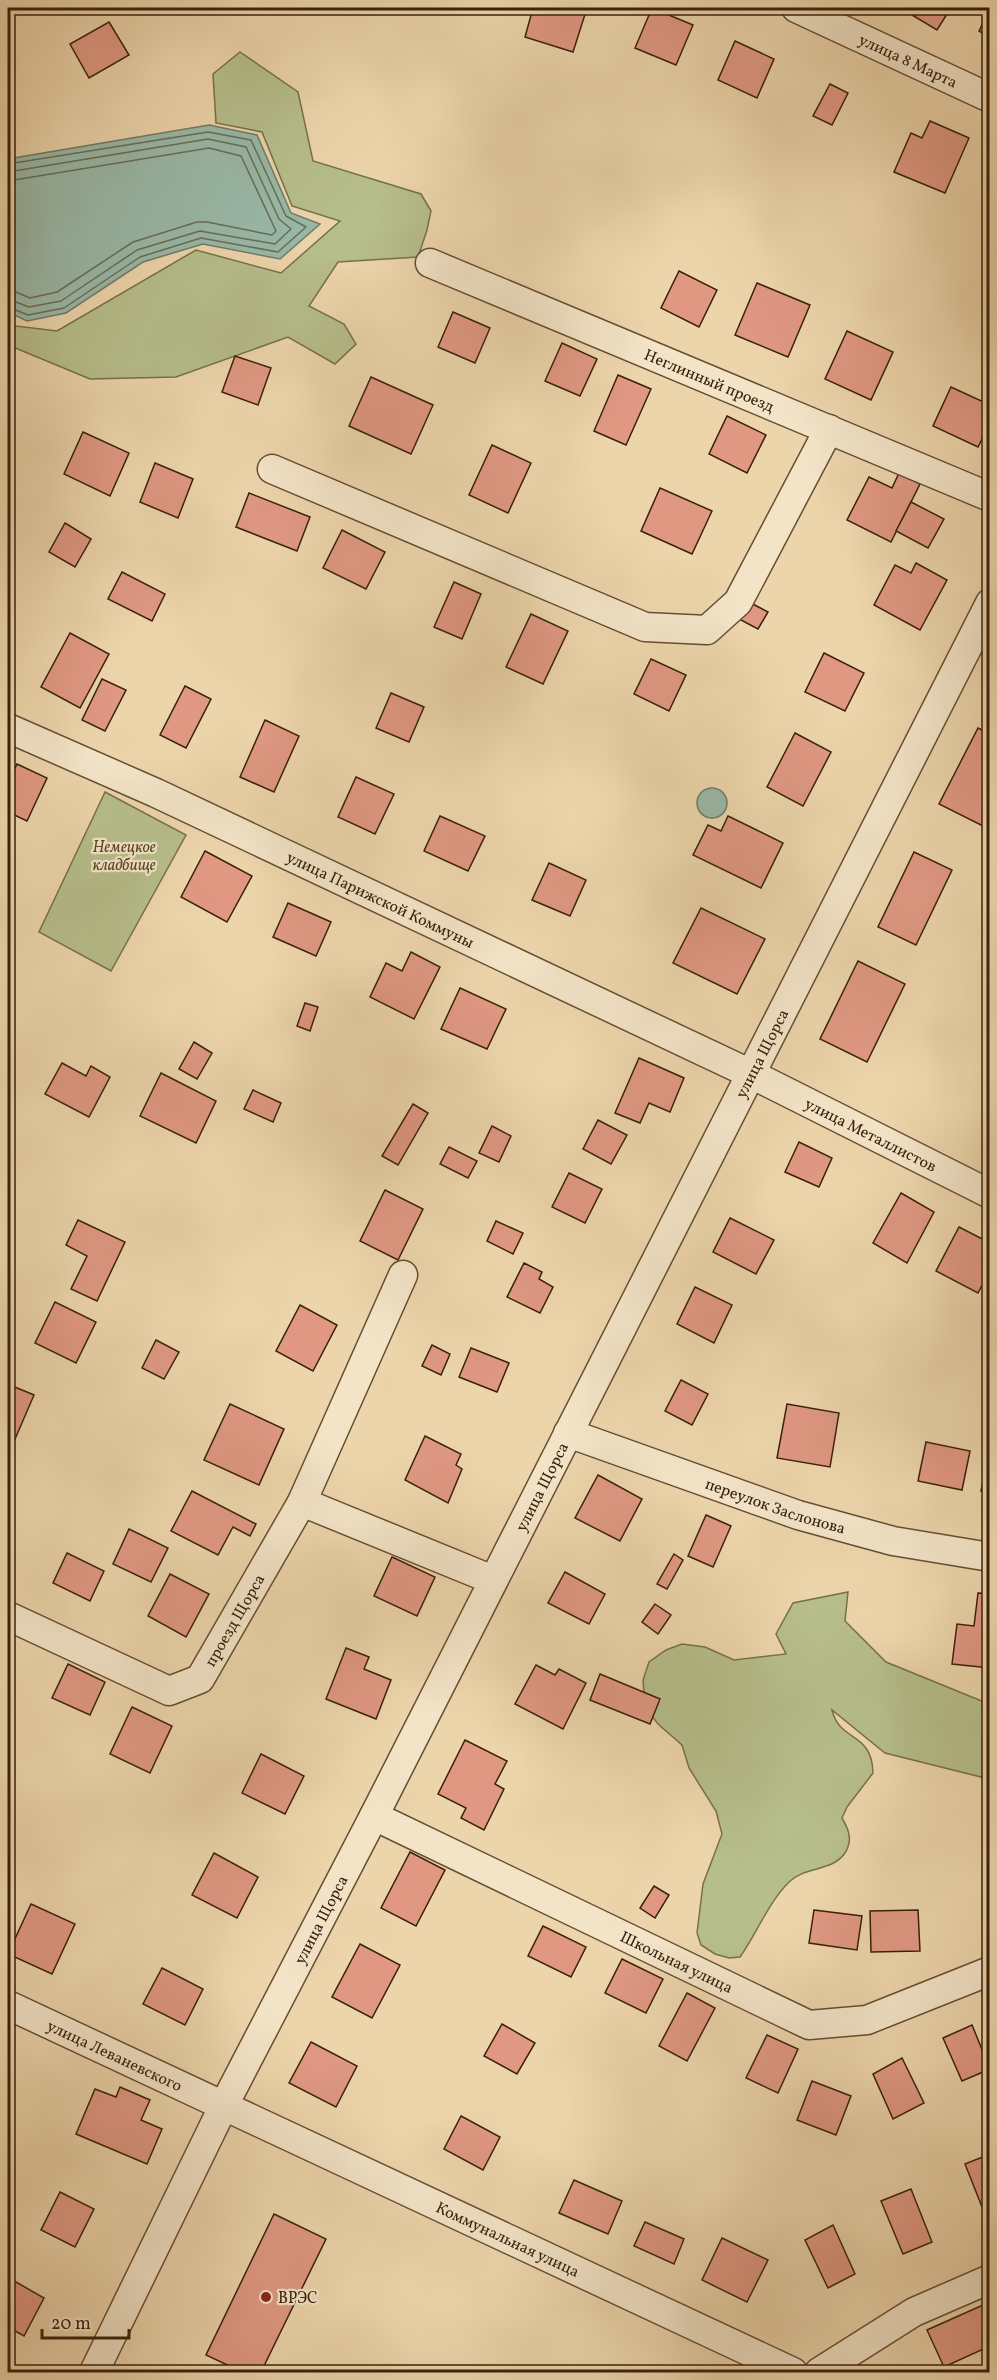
<svg xmlns="http://www.w3.org/2000/svg" width="997" height="2380" viewBox="0 0 997 2380" font-family="Vollkorn,serif">
<style>
.green{fill:#b6be8b;stroke:#78704a;stroke-width:1.5}
.water{fill:#99b9a8;stroke:#737c69;stroke-width:1.5}
.lines{fill:none;stroke-linecap:round;stroke-linejoin:round}
.shore{stroke:#696d59;stroke-width:1.5}
.building{fill:#e09883;stroke:#39210a;stroke-width:1.5}
.minor-casing{stroke:#664e32;stroke-width:31}
.minor{stroke:#f3e4c8;stroke-width:28}
.poi-dot{fill:#8f2418;stroke:#f3e4c8;stroke-width:2}
.labels{text-anchor:middle;stroke-width:4.5;stroke-linejoin:round;paint-order:stroke}
.street-label{font-size:16px;fill:#39210a;stroke:#f3e4c8}
.park-label{font-size:16px;font-style:italic;fill:#58482a;stroke:#f3e4c8}
.poi-label{font-size:16px;fill:#39210a;stroke:#f3e4c8;text-anchor:start}
</style>
<rect width="100%" height="100%" fill="#edd5ab"/>
<filter id="stains"><feTurbulence type="fractalNoise" baseFrequency=".00333" numOctaves="4"/><feColorMatrix values="0 0 0 0 .2 0 0 0 0 .09 0 0 0 0 .02 0 0 0 .5 -.17"/></filter>
<radialGradient id="worn" r=".72"><stop offset=".6" stop-color="#630" stop-opacity="0"/><stop offset="1" stop-color="#630" stop-opacity=".3"/></radialGradient>
<g class="green">
<polygon points="240,52 298,92 313,161 421,194 431,211 427,230 418,257 338,262 309,306 344,324 356,344 335,364 288,337 176,377 90,379 8,345 8,325 57,331 196,250 281,273 340,221 292,206 262,132 216,123 213,74"/>
<polygon points="105,792 186,835 111,971 39,932"/>
<path d="M 848,1592 L 845,1621 L 886,1662 L 989,1704 L 989,1779 L 885,1753 L 832,1710 C 840,1743 872,1731 873,1773 L 847,1807 L 842,1818 C 849,1830 853,1840 845,1853 C 832,1872 805,1866 789,1882 C 768,1903 757,1933 740,1957 L 729,1958 L 715,1954 L 701,1945 L 697,1933 L 703,1884 L 722,1834 L 716,1811 L 689,1768 L 682,1745 L 658,1724 L 645,1707 L 643,1680 L 649,1662 L 666,1650 L 682,1644 L 705,1647 L 734,1660 L 786,1654 L 776,1634 L 793,1603 Z"/>
</g>
<g class="water">
<polygon points="209,125 257,135 291,213 320,224 280,259 203,244 143,262 66,313 27,321 8,312 8,159"/>
<circle cx="712" cy="803" r="15"/>
</g>
<g class="lines">
<g class="shore">
<polyline points="8,164 208,132 251,140 286,216 306,227 278,252 201,238 140,257 64,308 28,315 8,307"/>
<polyline points="8,172 208,139 246,147 279,219 291,229 275,244 200,231 137,250 61,301 29,307 8,299"/>
<polyline points="8,181 209,148 241,156 276,231 272,235 207,222 197,222 133,242 57,292 30,298 16,292 8,290"/>
</g>
</g>
<g class="building">
<polygon points="533,8 587,8 573,52 525,37"/>
<polygon points="652,8 693,25 676,65 635,48"/>
<polygon points="910,8 935,8 947,14 937,30 907,12"/>
<polygon points="990,9 990,38 979,31"/>
<polygon points="109,22 129,55 89,78 70,44"/>
<polygon points="735,41 774,59 757,98 718,80"/>
<polygon points="830,84 848,93 832,125 813,116"/>
<polygon points="930,121 969,138 945,193 894,172 911,133 922,138"/>
<polygon points="679,271 717,290 699,327 661,308"/>
<polygon points="757,283 810,305 788,357 735,335"/>
<polygon points="453,312 490,328 475,363 438,347"/>
<polygon points="847,331 893,352 871,400 825,379"/>
<polygon points="562,343 597,359 580,396 545,381"/>
<polygon points="235,356 271,368 258,405 222,392"/>
<polygon points="618,375 651,389 626,445 594,431"/>
<polygon points="371,377 433,405 411,454 349,426"/>
<polygon points="951,387 990,405 990,423 978,447 933,426"/>
<polygon points="727,416 766,435 747,473 709,454"/>
<polygon points="83,432 129,453 110,496 64,474"/>
<polygon points="492,445 531,463 508,513 469,495"/>
<polygon points="155,463 193,479 178,518 140,502"/>
<polygon points="899,473 920,484 891,542 847,520 869,477 892,488"/>
<polygon points="660,488 712,511 692,554 641,531"/>
<polygon points="249,493 310,517 297,551 236,527"/>
<polygon points="911,502 944,519 928,548 896,531"/>
<polygon points="65,523 91,539 75,567 49,552"/>
<polygon points="342,530 385,552 366,589 323,568"/>
<polygon points="916,563 947,580 920,630 874,605 895,565 911,573"/>
<polygon points="122,572 165,594 152,621 108,599"/>
<polygon points="454,582 481,594 462,639 434,627"/>
<polygon points="749,602 768,612 758,629 739,619"/>
<polygon points="531,614 568,631 543,684 506,667"/>
<polygon points="70,633 109,654 80,708 41,687"/>
<polygon points="824,653 864,673 845,711 805,692"/>
<polygon points="651,659 686,675 669,711 634,694"/>
<polygon points="102,679 126,690 105,731 82,720"/>
<polygon points="185,686 211,699 186,748 160,735"/>
<polygon points="391,693 424,707 409,742 376,728"/>
<polygon points="265,720 299,736 274,792 240,777"/>
<polygon points="978,728 990,734 990,822 987,828 939,804"/>
<polygon points="795,733 831,752 803,806 767,787"/>
<polygon points="17,764 47,778 27,821 8,812 8,783"/>
<polygon points="356,777 394,794 375,834 338,817"/>
<polygon points="440,816 485,836 468,871 424,851"/>
<polygon points="728,816 783,843 761,888 693,855 708,825 721,831"/>
<polygon points="205,851 252,876 227,922 181,897"/>
<polygon points="914,852 952,870 916,945 878,927"/>
<polygon points="549,863 586,880 570,916 532,900"/>
<polygon points="288,903 331,922 316,956 273,937"/>
<polygon points="701,908 765,939 737,994 673,963"/>
<polygon points="411,952 440,967 414,1019 370,997 386,963 402,971"/>
<polygon points="858,961 905,984 867,1062 820,1039"/>
<polygon points="460,988 506,1009 487,1049 441,1029"/>
<polygon points="305,1003 318,1007 310,1031 297,1026"/>
<polygon points="194,1042 212,1053 197,1079 179,1069"/>
<polygon points="639,1058 684,1078 670,1112 649,1103 640,1123 615,1113"/>
<polygon points="62,1063 86,1076 91,1066 110,1077 89,1117 45,1094"/>
<polygon points="161,1073 216,1101 196,1143 140,1116"/>
<polygon points="253,1090 281,1103 273,1122 244,1109"/>
<polygon points="413,1104 428,1113 398,1165 382,1156"/>
<polygon points="598,1120 627,1135 611,1164 583,1149"/>
<polygon points="492,1126 511,1136 499,1162 479,1153"/>
<polygon points="799,1142 832,1158 819,1187 785,1172"/>
<polygon points="449,1147 477,1161 468,1178 440,1164"/>
<polygon points="569,1173 602,1189 585,1223 552,1207"/>
<polygon points="385,1190 423,1209 398,1260 360,1241"/>
<polygon points="901,1193 934,1212 907,1263 873,1243"/>
<polygon points="730,1218 774,1240 756,1274 713,1252"/>
<polygon points="78,1220 125,1242 97,1301 71,1289 87,1256 66,1245"/>
<polygon points="496,1221 523,1233 513,1254 487,1241"/>
<polygon points="959,1227 990,1243 990,1270 978,1293 936,1271"/>
<polygon points="524,1263 542,1272 539,1279 553,1287 540,1313 507,1297"/>
<polygon points="695,1287 732,1305 714,1343 677,1324"/>
<polygon points="55,1302 96,1322 76,1363 35,1343"/>
<polygon points="300,1305 337,1325 313,1371 276,1351"/>
<polygon points="156,1340 179,1352 164,1379 142,1368"/>
<polygon points="432,1345 450,1354 441,1375 422,1366"/>
<polygon points="471,1348 509,1363 497,1392 459,1377"/>
<polygon points="681,1380 708,1394 692,1425 665,1411"/>
<polygon points="10,1385 34,1395 12,1446 8,1444 8,1391"/>
<polygon points="230,1404 284,1429 259,1485 204,1460"/>
<polygon points="787,1404 839,1413 830,1467 777,1458"/>
<polygon points="425,1436 461,1454 456,1465 462,1469 448,1503 405,1480"/>
<polygon points="926,1442 970,1451 962,1490 918,1481"/>
<polygon points="990,1452 990,1493 981,1491"/>
<polygon points="598,1475 642,1499 620,1541 575,1518"/>
<polygon points="192,1491 256,1524 250,1536 233,1527 218,1555 171,1531"/>
<polygon points="706,1515 731,1526 713,1567 688,1556"/>
<polygon points="129,1529 168,1548 151,1582 113,1564"/>
<polygon points="67,1553 104,1571 90,1601 53,1583"/>
<polygon points="674,1554 683,1560 667,1589 657,1584"/>
<polygon points="392,1557 435,1577 417,1616 374,1596"/>
<polygon points="565,1572 605,1594 589,1624 548,1603"/>
<polygon points="170,1574 209,1594 186,1637 148,1616"/>
<polygon points="978,1593 990,1594 990,1668 952,1664 957,1624 974,1626"/>
<polygon points="655,1604 671,1615 658,1634 642,1622"/>
<polygon points="346,1648 369,1657 364,1669 391,1680 376,1719 326,1699"/>
<polygon points="68,1664 105,1682 90,1715 52,1698"/>
<polygon points="536,1665 555,1675 559,1669 586,1683 563,1729 515,1704"/>
<polygon points="600,1674 660,1699 650,1724 590,1700"/>
<polygon points="132,1707 172,1726 150,1773 110,1754"/>
<polygon points="465,1740 507,1761 495,1784 504,1789 484,1830 461,1818 466,1808 438,1794"/>
<polygon points="261,1754 304,1776 285,1814 242,1793"/>
<polygon points="410,1852 445,1870 416,1926 381,1908"/>
<polygon points="214,1853 258,1877 237,1918 192,1895"/>
<polygon points="654,1886 669,1895 655,1918 640,1908"/>
<polygon points="31,1904 75,1924 52,1974 8,1954"/>
<polygon points="814,1910 862,1916 857,1950 809,1943"/>
<polygon points="918,1910 920,1951 871,1952 870,1911"/>
<polygon points="543,1926 586,1947 571,1977 528,1956"/>
<polygon points="360,1944 400,1965 372,2018 332,1997"/>
<polygon points="622,1959 663,1979 646,2013 605,1993"/>
<polygon points="162,1968 203,1989 185,2025 143,2004"/>
<polygon points="687,1993 715,2008 687,2061 659,2046"/>
<polygon points="502,2024 535,2043 517,2074 484,2056"/>
<polygon points="972,2025 990,2069 962,2081 943,2038"/>
<polygon points="767,2035 798,2049 778,2093 746,2078"/>
<polygon points="311,2042 357,2066 336,2107 289,2083"/>
<polygon points="902,2058 924,2103 893,2119 873,2074"/>
<polygon points="812,2081 851,2096 836,2135 797,2120"/>
<polygon points="120,2087 150,2100 141,2120 162,2129 147,2164 76,2134 95,2089 116,2097"/>
<polygon points="461,2116 500,2137 483,2170 444,2149"/>
<polygon points="990,2154 990,2216 986,2217 965,2164"/>
<polygon points="574,2180 622,2201 608,2234 559,2213"/>
<polygon points="911,2189 932,2242 903,2254 881,2201"/>
<polygon points="60,2192 94,2209 75,2247 41,2230"/>
<polygon points="274,2214 326,2239 261,2372 242,2372 206,2355"/>
<polygon points="645,2222 684,2239 674,2264 634,2246"/>
<polygon points="833,2225 855,2274 828,2288 805,2240"/>
<polygon points="722,2238 768,2260 747,2302 702,2280"/>
<polygon points="9,2278 44,2298 24,2336 8,2327"/>
<polygon points="983,2305 990,2319 990,2346 944,2367 927,2330"/>
</g>
<g class="lines">
<defs>
<g id="minor">
<path id="s1" d="M 796,8 L 990,98"/>
<path id="s2" d="M 430,263 L 990,497"/>
<polyline points="272,469 645,627 707,630 738,602 829,429"/>
<path id="s3" d="M 8,728 L 156,793 L 751,1074 L 990,1194"/>
<path id="s4" d="M 568,1433 L 798,1515 L 893,1541 L 990,1557"/>
<polyline points="302,1502 403,1275"/>
<path id="s5" d="M 8,1616 L 169,1691 L 200,1679 L 302,1502 L 493,1580"/>
<path id="s6" d="M 374,1816 L 809,2025 L 867,2020 L 990,1971"/>
<path id="s7" d="M 8,2005 L 793,2372"/>
<path id="s8" d="M 94,2372 L 224,2105 L 374,1816 L 990,603"/>
<polyline points="819,2372 914,2312 990,2279"/>
</g>
</defs>
<use href="#minor" class="minor-casing"/>
<use href="#minor" class="minor"/>
</g>
<circle class="poi-dot" cx="266" cy="2297" r="6"/>
<g class="labels">
<g class="street-label">
<text dy="6" stroke="none"><textPath href="#s1" startOffset="124">улица 8 Марта</textPath></text>
<text dy="6" stroke="none"><textPath href="#s2" startOffset="303">Неглинный проезд</textPath></text>
<text dy="6" stroke="none"><textPath href="#s3" startOffset="410">улица Парижской Коммуны</textPath></text>
<text dy="6" stroke="none"><textPath href="#s8" startOffset="1478">улица Щорса</textPath></text>
<text dy="6" stroke="none"><textPath href="#s3" startOffset="954">улица Металлистов</textPath></text>
<text dy="6" stroke="none"><textPath href="#s8" startOffset="992">улица Щорса</textPath></text>
<text dy="6" stroke="none"><textPath href="#s4" startOffset="220">переулок Заслонова</textPath></text>
<text dy="6" stroke="none"><textPath href="#s5" startOffset="279">проезд Щорса</textPath></text>
<text dy="6" stroke="none"><textPath href="#s8" startOffset="506">улица Щорса</textPath></text>
<text dy="6" stroke="none"><textPath href="#s6" startOffset="336">Школьная улица</textPath></text>
<text dy="6" stroke="none"><textPath href="#s7" startOffset="118">улица Леваневского</textPath></text>
<text dy="6" stroke="none"><textPath href="#s7" startOffset="552">Коммунальная улица</textPath></text>
</g>
<g class="park-label">
<text x="124" y="852">Немецкое<tspan x="124" dy="18">кладбище</tspan></text>
</g>
<g class="poi-label">
<text x="278" y="2303">ВРЭС</text>
</g>
</g>
<rect width="997" height="2380" fill="none" stroke="#edd5ab" stroke-width="30"/>
<rect x="9" y="9" width="979" height="2362" fill="none" stroke="#39210a" stroke-width="3"/>
<rect x="15" y="15" width="967" height="2350" fill="none" stroke="#39210a" stroke-width="1.5"/>
<path d="M42 2329v9h87v-9" fill="none" stroke="#39210a" stroke-width="3"/>
<text x="51" y="2329" font-size="18" fill="#39210a" stroke="#f3e4c8" stroke-width="4.5" paint-order="stroke">20 m</text>
<rect width="100%" height="100%" filter="url(#stains)"/>
<rect width="100%" height="100%" fill="url(#worn)"/>
</svg>
